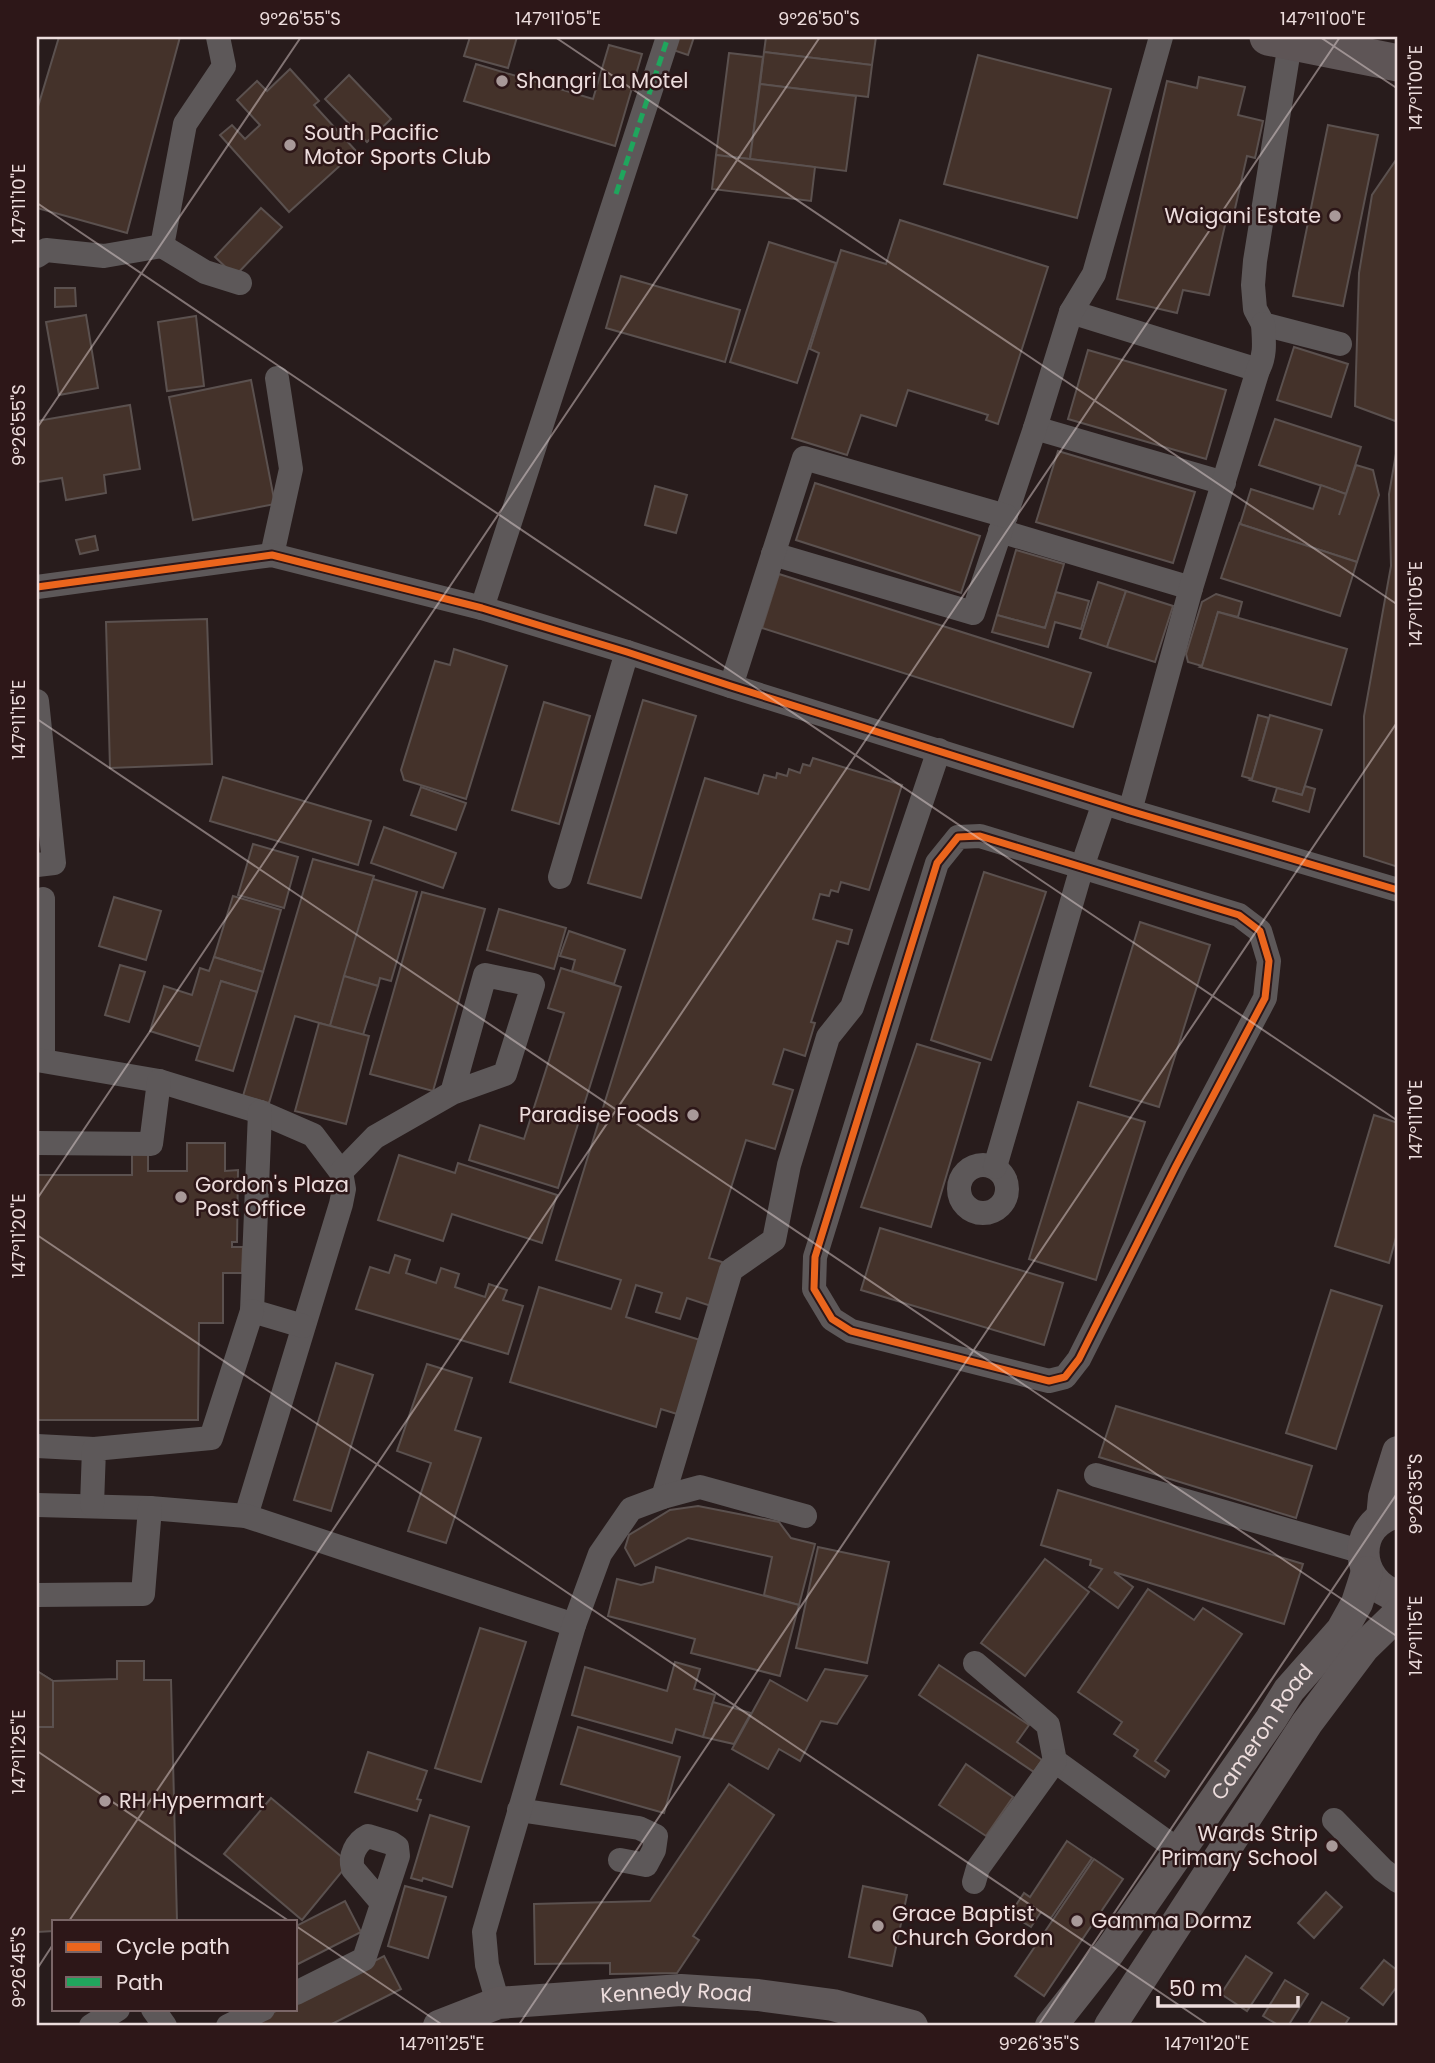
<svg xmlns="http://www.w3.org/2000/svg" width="1435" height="2063" viewBox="0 0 1435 2063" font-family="Poppins,sans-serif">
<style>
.building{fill:#44322a;stroke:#5b514f;stroke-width:2}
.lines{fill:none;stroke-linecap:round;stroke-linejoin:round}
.minor{stroke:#5d5859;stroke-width:24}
.major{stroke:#5f5859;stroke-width:32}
.highway{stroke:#5e5556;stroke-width:37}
.quiet{stroke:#20a55d;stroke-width:5;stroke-dasharray:10 5;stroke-linecap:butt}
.cycleway-casing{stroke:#2d1718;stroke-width:11}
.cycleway{stroke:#eb651d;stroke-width:7}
.ticks{fill:none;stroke:#eddddd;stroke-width:2;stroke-opacity:0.45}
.poi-dot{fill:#a89999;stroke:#2d1718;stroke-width:2.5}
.labels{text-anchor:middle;stroke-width:5;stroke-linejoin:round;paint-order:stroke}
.poi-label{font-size:21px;fill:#eddddd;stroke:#2d1718;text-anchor:start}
.street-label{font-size:21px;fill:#eddddd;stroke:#2d1718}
.neatline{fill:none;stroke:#eddddd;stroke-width:2.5}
.ticks-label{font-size:18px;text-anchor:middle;fill:#eddddd}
</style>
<rect width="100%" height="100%" fill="#281c1c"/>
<g class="building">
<polygon points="59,37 180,37 127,233 37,208 37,110"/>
<polygon points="470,37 517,37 508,68 464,56"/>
<polygon points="671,37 694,37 688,55 667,48"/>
<polygon points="766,37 876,37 872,65 764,52"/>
<polygon points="609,45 642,54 615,146 464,101 476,64 593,99"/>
<polygon points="764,52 872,65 868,97 760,84"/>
<polygon points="729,53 763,57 750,159 716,155"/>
<polygon points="978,55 1111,89 1077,218 944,184"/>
<polygon points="290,69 319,101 314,105 356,151 289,212 220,135 232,125 245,139 260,125 237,100 257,81 267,91"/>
<polygon points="349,75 391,119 367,142 325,99"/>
<polygon points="1199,77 1245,87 1238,115 1263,121 1255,158 1247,156 1234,213 1228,212 1209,295 1183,290 1177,313 1117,299 1167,81 1197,88"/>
<polygon points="760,84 856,96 846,171 750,159"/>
<polygon points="1328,125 1378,135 1343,306 1293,296"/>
<polygon points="716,155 815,167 811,201 712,189"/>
<polygon points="1398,157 1398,422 1355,406 1359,273 1372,195"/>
<polygon points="261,208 282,227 235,276 215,257"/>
<polygon points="900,220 1048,267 998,424 986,420 988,415 908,390 896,426 861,415 847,455 792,438 819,353 810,349 841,250 886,264"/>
<polygon points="769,242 836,263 797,383 730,362"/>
<polygon points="621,276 740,310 725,362 606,328"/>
<polygon points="55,288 75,288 76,306 55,307"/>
<polygon points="86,315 98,388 59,395 46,322"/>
<polygon points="196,316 204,386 167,391 158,322"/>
<polygon points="1294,347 1348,364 1331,417 1277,400"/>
<polygon points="1088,350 1226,390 1206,459 1068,419"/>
<polygon points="251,380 275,504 193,520 169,397"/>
<polygon points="130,405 140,469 104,475 106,493 66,500 62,478 37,482 37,421"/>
<polygon points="1275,419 1361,447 1346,494 1259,465"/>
<polygon points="1398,442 1398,867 1364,856 1364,716 1391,566 1389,494"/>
<polygon points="1058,451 1195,492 1173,563 1036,522"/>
<polygon points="1356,465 1373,470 1379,495 1357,562 1240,524 1251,489 1313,509 1321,485 1346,494 1339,515"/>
<polygon points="815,483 980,536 961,593 796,540"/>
<polygon points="655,486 687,495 676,533 645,525"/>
<polygon points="1240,522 1240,524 1357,562 1340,616 1221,578"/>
<polygon points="95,536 98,550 80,554 76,540"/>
<polygon points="1016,550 1064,564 1045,628 997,615"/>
<polygon points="779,574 1091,673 1073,727 762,628"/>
<polygon points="1098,582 1126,591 1107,647 1080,638"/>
<polygon points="1126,591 1173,606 1155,662 1107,647"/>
<polygon points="1056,592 1089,601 1081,629 1055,622 1048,647 992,632 997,615 1045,628"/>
<polygon points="1216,594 1242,602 1238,617 1218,612 1202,666 1188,662 1186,654 1202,602"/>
<polygon points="1218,612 1347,649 1331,705 1200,667 1202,666"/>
<polygon points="207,619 212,764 110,768 106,622"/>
<polygon points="454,649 507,666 466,799 404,780 401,770 435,661 450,665"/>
<polygon points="643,700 696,716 641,898 588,883"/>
<polygon points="544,702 590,716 559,824 512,810"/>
<polygon points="1258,715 1269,718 1252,779 1242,776"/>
<polygon points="1270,715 1322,730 1302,795 1250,780 1252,779"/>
<polygon points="813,758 902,785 869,890 841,882 838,892 831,890 829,896 820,894 813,919 852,930 848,944 837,941 811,1022 815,1023 805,1056 784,1049 773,1084 793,1090 775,1149 746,1140 709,1258 728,1264 714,1307 687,1298 680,1319 656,1312 662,1293 636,1285 626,1317 700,1340 677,1414 661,1409 656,1427 510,1382 539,1287 611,1309 621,1280 556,1260 705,778 758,794 764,775 776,778 777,773 787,776 789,769 800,773 803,764 810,766"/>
<polygon points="223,777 371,821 358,865 210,821"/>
<polygon points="1305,786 1315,789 1309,812 1273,801 1277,788 1302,795"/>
<polygon points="421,787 466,803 456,830 411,815"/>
<polygon points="384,827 456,853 443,888 371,863"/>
<polygon points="253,844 298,857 284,908 238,895"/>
<polygon points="313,859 374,876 330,1026 295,1016 269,1103 243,1096"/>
<polygon points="984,872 1046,892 991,1060 931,1040"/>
<polygon points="373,879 417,892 391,981 380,978 378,986 344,976"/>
<polygon points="422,892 485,909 433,1091 370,1074"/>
<polygon points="233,896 281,910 263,972 214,957"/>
<polygon points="114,897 161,911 146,960 99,946"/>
<polygon points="499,909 566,928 554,969 487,950"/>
<polygon points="1140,922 1210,945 1159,1107 1090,1086"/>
<polygon points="569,931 625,950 614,984 572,971 575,960 560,956"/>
<polygon points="214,957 263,972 257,992 221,981 201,1047 150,1031 164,986 192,995 200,968 209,971"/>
<polygon points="120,965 145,972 129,1022 105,1015"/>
<polygon points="561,968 621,987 558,1188 469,1160 480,1125 524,1139 564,1013 548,1008"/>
<polygon points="344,976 378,986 363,1035 330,1026"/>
<polygon points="221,981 257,992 233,1071 196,1060"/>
<polygon points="319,1023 369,1036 346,1124 295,1111"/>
<polygon points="917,1044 980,1063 931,1227 861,1207"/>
<polygon points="1078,1102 1145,1122 1096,1280 1029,1259"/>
<polygon points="1374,1115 1398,1123 1398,1230 1389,1263 1335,1246"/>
<polygon points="187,1143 225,1143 225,1171 238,1170 237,1242 232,1242 232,1247 243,1247 242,1273 223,1273 223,1323 199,1323 198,1420 37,1420 37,1175 132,1175 132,1151 148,1151 148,1171 187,1171"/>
<polygon points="399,1155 455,1173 458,1163 557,1195 542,1243 452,1214 443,1241 378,1220"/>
<polygon points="880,1228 1063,1283 1044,1345 861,1290"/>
<polygon points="395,1255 410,1260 406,1273 436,1283 441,1268 459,1274 455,1287 485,1297 489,1284 507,1290 503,1300 523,1306 508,1354 356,1309 370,1267 389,1273"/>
<polygon points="1331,1290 1382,1306 1336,1449 1286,1433"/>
<polygon points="336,1363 373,1375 331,1511 294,1500"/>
<polygon points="427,1364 472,1378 455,1430 481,1438 446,1543 408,1531 431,1463 397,1451"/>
<polygon points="1116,1406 1312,1466 1296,1518 1099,1457"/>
<polygon points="1058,1490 1303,1564 1284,1624 1114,1572 1133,1587 1118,1608 1089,1587 1102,1569 1090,1565 1091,1560 1041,1545"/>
<polygon points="698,1506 779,1522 791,1538 815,1544 799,1605 764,1595 772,1557 688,1538 635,1566 625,1548 629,1535 670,1510"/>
<polygon points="818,1547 889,1562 867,1663 796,1648"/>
<polygon points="1045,1559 1089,1592 1025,1676 981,1643"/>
<polygon points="656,1567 799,1605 780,1676 691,1653 695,1639 608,1616 617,1579 641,1585 653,1582"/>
<polygon points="1148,1589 1194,1620 1203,1608 1242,1634 1155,1761 1169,1771 1165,1777 1134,1756 1138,1750 1114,1734 1122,1722 1078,1692"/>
<polygon points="480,1628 526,1642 481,1782 435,1768"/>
<polygon points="117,1661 144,1661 144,1680 171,1680 177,1921 54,1921 54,1931 37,1932 37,1671 53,1681 117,1679"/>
<polygon points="675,1662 700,1669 694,1689 715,1695 703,1737 676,1729 672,1743 572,1715 585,1667 667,1691"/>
<polygon points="939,1665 1029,1725 1017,1742 1042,1760 1034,1772 919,1695"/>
<polygon points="825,1669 867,1676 837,1724 821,1721 800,1761 779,1749 768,1769 732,1749 770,1680 807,1701"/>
<polygon points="37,1671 53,1681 53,1727 38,1727 37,1738"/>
<polygon points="713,1702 751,1713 734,1744 703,1737"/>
<polygon points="578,1727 680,1757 664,1813 561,1784"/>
<polygon points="368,1752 427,1771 417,1799 421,1800 417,1811 355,1792"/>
<polygon points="966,1764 1013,1797 986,1836 939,1805"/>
<polygon points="729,1784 774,1815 693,1936 699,1940 677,1973 610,1974 610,1963 535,1964 534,1904 650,1901"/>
<polygon points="271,1798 349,1863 302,1920 224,1854"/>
<polygon points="430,1815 469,1827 452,1887 423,1878 422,1881 411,1878"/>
<polygon points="1067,1841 1092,1858 1051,1918 1041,1912 1031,1927 1010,1914 1024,1893 1030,1897"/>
<polygon points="1094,1859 1123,1879 1044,1996 1015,1976"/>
<polygon points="405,1886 446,1897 428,1958 388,1946"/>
<polygon points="863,1886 907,1895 892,1966 849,1957"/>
<polygon points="1326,1892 1342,1907 1314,1938 1298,1923"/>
<polygon points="345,1901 361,1932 296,1965 296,1926"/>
<polygon points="384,1956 401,1989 328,2026 245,2026 280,2009 296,2009 296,2001"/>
<polygon points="1246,1956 1272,1973 1247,2011 1221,1994"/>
<polygon points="1384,1960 1398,1971 1398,1985 1383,2005 1361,1988"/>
<polygon points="1285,1980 1308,1994 1288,2026 1280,2026 1263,2016"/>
<polygon points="1322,2002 1349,2018 1344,2026 1307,2026"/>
</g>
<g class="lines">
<g class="minor">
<polyline points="1291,37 1255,261 1253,285 1255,309 1263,324 1340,344"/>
<polyline points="162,246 185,124 224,66 218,37"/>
<polyline points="37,256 46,250 104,256 162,246 205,272 240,283"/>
<polyline points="1071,312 1258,370"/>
<polyline points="1035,428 1224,483"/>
<polyline points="1000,531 1191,588"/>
<polyline points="773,554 973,613 1035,428 1071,312 1094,274 1161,37"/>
<polyline points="272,555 291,469 277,378"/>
<polyline points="37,587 272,555 482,608 627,652 731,686 1130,811 1398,890"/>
<polyline points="482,608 668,37"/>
<polyline points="731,686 804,458 1006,516"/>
<polyline points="37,701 54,863 37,865"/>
<path d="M 1130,811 L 1191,588 L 1258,370 C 1266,355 1264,341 1263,324"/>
<polygon points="980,836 1239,915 1260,931 1269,961 1265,998 1176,1166 1079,1359 1065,1377 1049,1381 851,1331 832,1319 814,1289 815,1257 937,863 958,837"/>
<polyline points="560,877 627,652"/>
<polyline points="43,899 43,1060"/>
<polyline points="37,1060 159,1081 260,1112 313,1135 341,1172 344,1189 341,1204 246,1516"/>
<polyline points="260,1112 252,1311 303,1326"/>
<polyline points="37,1143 151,1144 159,1081"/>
<circle cx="983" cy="1189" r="24"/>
<polyline points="995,1167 1082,867 1104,803"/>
<polyline points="341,1172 375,1137 452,1093 485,975 533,985 505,1074 452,1093"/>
<polyline points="37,1446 94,1449"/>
<polyline points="1096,1475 1363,1552"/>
<polyline points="663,1497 731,1270 774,1240 789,1165 828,1037 852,1007 939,750"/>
<polyline points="37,1505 150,1508 246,1516 574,1625"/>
<polyline points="92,1505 94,1449 211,1438 252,1311"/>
<polyline points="37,1595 143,1594 150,1508"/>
<polyline points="975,1663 1048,1725 1055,1761 1178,1850"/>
<polyline points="519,1810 639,1828 656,1836 654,1850 646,1865 620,1860"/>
<polyline points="1334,1820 1383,1870 1398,1881"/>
<polyline points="974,1882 978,1868 1055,1761"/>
<path d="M 296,1993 L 364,1959 L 398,1856 L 397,1847 L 391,1843 L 368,1836 C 356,1842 349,1856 353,1869 L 382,1903"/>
<polyline points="498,2003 487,1965 484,1932 574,1625 600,1554 631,1509 663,1497 700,1487 805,1516"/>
<polyline points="153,2009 165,2026"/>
<polyline points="91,2026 118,2009"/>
<polyline points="228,2026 263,2009"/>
</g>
<g class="major">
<path d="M 1398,1512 C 1351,1522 1353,1583 1398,1596"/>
<polyline points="1382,1518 1384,1497 1398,1452"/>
<path id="s1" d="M 439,2026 L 498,2003 L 681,1990 L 758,1995 L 833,2005 L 912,2026"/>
<path id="s2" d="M 1051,2026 L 1110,1951 L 1271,1719 L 1289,1690 L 1342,1630 L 1357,1603 L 1367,1572"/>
<polyline points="1110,2026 1307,1723 1364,1647 1398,1614"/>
</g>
<polyline class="highway" points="1268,37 1398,63"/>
<polyline class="quiet" points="616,194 668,37"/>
<defs>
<g id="cycleway">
<polyline points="37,587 272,555 482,608 627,652 731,686 1130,811 1398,890"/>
<polygon points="980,836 1239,915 1260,931 1269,961 1265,998 1176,1166 1079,1359 1065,1377 1049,1381 851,1331 832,1319 814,1289 815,1257 937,863 958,837"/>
</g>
</defs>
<use href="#cycleway" class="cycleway-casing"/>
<use href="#cycleway" class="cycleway"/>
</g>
<path class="ticks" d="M 555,37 L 1398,605M 1320,37 L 1398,89M 37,203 L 1398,1121M 37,428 L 301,37M 37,719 L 1398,1637M 37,1199 L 820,37M 37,1235 L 1210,2026M 37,1751 L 289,1921M 69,1921 L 1340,37M 296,1926 L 444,2026M 37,1969 L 54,1943M 518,2026 L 1398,721M 1038,2026 L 1398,1492"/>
<g class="poi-dot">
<circle cx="502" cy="81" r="7"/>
<circle cx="290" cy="145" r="7"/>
<circle cx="1335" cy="216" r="7"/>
<circle cx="693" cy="1115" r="7"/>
<circle cx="181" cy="1197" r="7"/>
<circle cx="105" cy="1801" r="7"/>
<circle cx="1332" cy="1846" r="7"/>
<circle cx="1077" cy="1921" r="7"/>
<circle cx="878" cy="1926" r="7"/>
</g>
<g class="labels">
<g class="poi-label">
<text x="516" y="88">Shangri La Motel</text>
<text x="304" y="140">South Pacific<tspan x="304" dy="24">Motor Sports Club</tspan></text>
<text x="1321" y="223" text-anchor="end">Waigani Estate</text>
<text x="679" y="1122" text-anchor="end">Paradise Foods</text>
<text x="195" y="1192">Gordon's Plaza<tspan x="195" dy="24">Post Office</tspan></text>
<text x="119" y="1808">RH Hypermart</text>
<text x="1318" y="1841" text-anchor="end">Wards Strip<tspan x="1318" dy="24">Primary School</tspan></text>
<text x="892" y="1921">Grace Baptist<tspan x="892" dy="24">Church Gordon</tspan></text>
<text x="1091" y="1928">Gamma Dormz</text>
</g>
<g class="street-label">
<text dy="7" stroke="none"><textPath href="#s2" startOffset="362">Cameron Road</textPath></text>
<text dy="7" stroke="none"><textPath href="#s1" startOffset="242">Kennedy Road</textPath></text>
</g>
</g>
<rect width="1435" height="2063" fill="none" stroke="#2d1718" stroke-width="77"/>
<rect x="52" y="1920" width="245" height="91" fill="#2d1718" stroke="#7a6667" stroke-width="2"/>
<rect x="66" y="1942" width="35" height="10" fill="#eb651d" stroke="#7a6667" stroke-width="2"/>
<text x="116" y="1954" font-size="21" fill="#eddddd">Cycle path</text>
<rect x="66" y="1977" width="35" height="10" fill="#20a55d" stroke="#7a6667" stroke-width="2"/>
<text x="116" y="1990" font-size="21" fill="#eddddd">Path</text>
<path d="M1158 1996v10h140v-10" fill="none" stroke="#eddddd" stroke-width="3.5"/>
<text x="1169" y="1996" font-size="21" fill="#eddddd" stroke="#2d1718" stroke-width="5" paint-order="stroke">50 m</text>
<rect x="38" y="38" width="1358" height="1986" class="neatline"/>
<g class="ticks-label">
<text x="300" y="25">9°26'55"S</text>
<text x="558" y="25">147°11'05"E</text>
<text x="819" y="25">9°26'50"S</text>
<text x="1323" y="25">147°11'00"E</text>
<text transform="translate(1416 88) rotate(-90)" y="6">147°11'00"E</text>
<text transform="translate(19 204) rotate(-90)" y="6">147°11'10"E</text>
<text transform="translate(19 425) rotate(-90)" y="6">9°26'55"S</text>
<text transform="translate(1416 604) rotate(-90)" y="6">147°11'05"E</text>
<text transform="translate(19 720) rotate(-90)" y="6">147°11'15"E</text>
<text transform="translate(1416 1120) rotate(-90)" y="6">147°11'10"E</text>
<text transform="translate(19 1236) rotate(-90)" y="6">147°11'20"E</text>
<text transform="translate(1416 1494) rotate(-90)" y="6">9°26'35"S</text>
<text transform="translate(1416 1636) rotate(-90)" y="6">147°11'15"E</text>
<text transform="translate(19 1752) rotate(-90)" y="6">147°11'25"E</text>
<text transform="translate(19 1967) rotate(-90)" y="6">9°26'45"S</text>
<text x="442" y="2050">147°11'25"E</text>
<text x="1039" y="2050">9°26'35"S</text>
<text x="1207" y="2050">147°11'20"E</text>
</g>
</svg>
